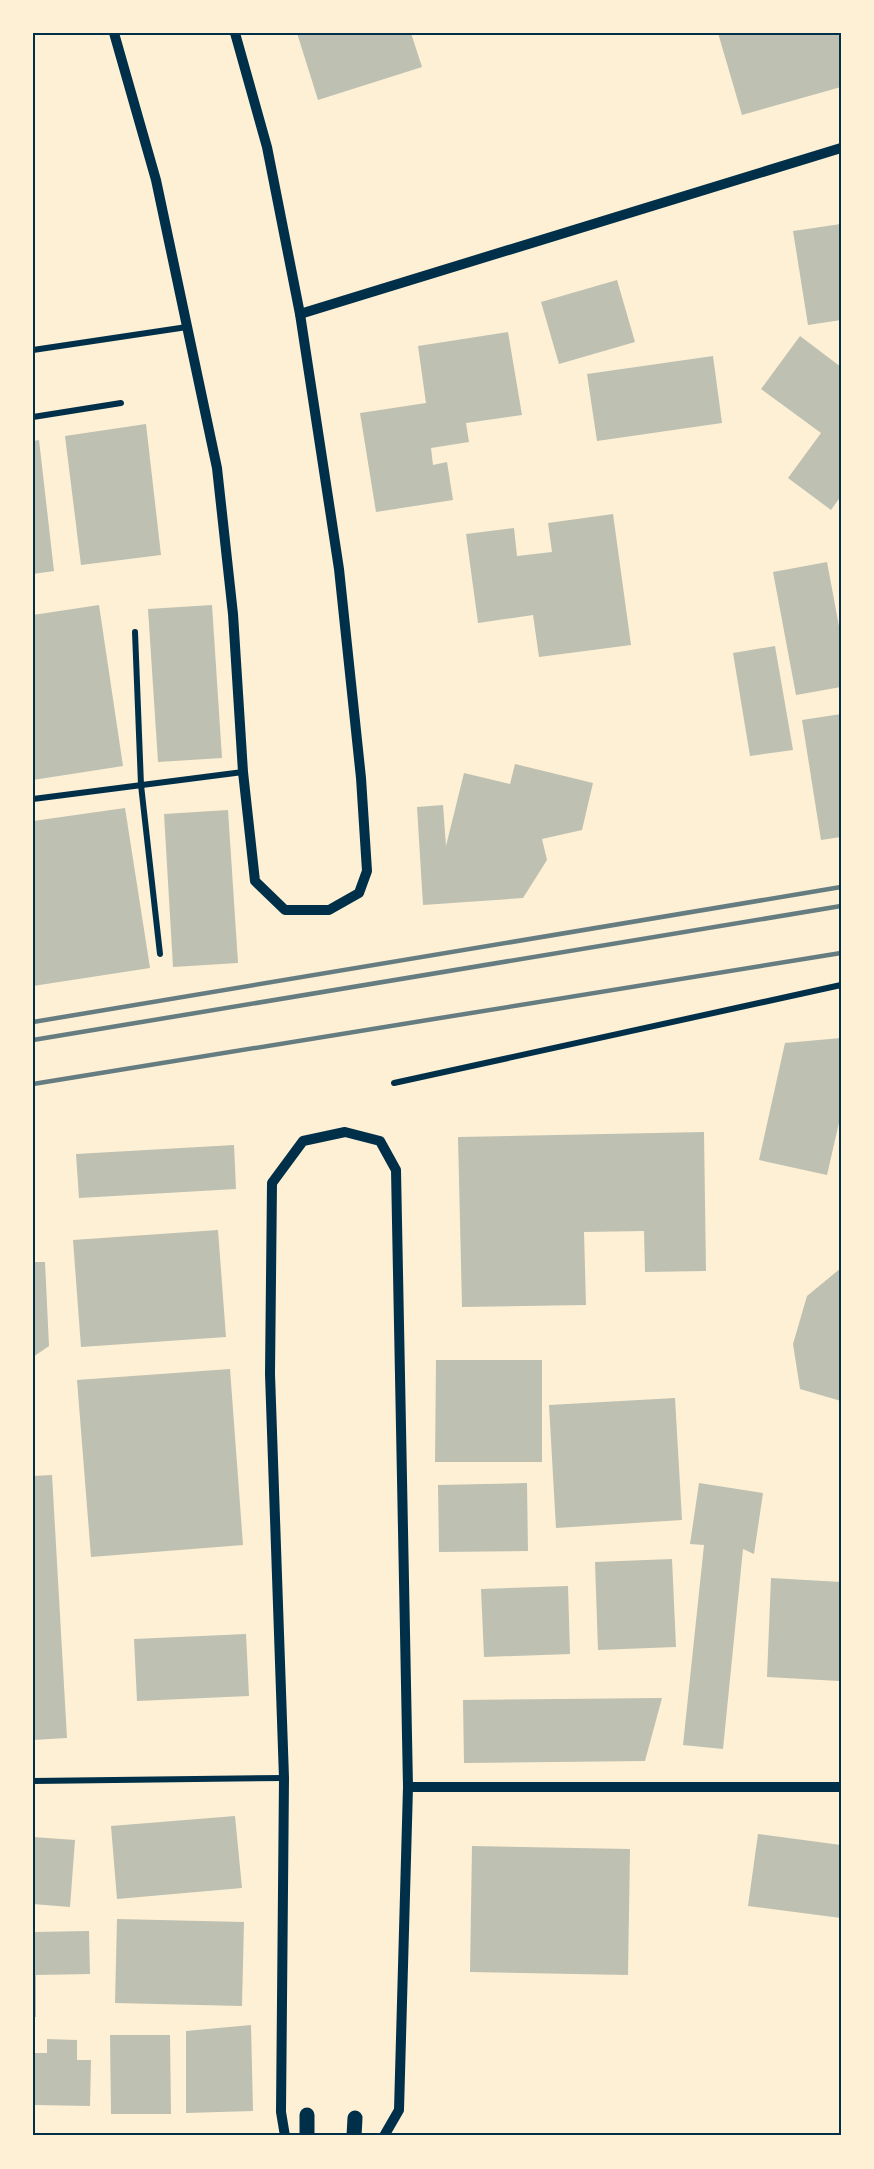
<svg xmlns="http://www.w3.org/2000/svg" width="874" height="2169" viewBox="0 0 874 2169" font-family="'Exo 2',sans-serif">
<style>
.building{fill:#bec0b2}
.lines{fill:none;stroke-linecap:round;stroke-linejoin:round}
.minor{stroke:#003049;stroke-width:6}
.tertiary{stroke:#003049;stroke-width:10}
.primary{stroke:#003049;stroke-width:15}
.rail{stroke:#657d81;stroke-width:4.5}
.neatline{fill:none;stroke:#003049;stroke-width:2}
</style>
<rect width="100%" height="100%" fill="#fdf0d5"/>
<g class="building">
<polygon points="297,33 411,33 422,67 318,100"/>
<polygon points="718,33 841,33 841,87 742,115"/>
<polygon points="841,224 841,320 808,325 793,231"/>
<polygon points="617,280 635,342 559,364 541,302"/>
<polygon points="508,332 522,415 466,423 469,442 431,448 433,465 447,462 453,500 376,512 360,413 426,403 418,346"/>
<polygon points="800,336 841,367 841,496 831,510 788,478 821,433 761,389"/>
<polygon points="713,356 722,423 597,441 587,374"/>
<polygon points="146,424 161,555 81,565 65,436"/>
<polygon points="39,440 54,571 33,574 33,441"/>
<polygon points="613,514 631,645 539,657 533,615 478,623 466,534 514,528 517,556 552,552 548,523"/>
<polygon points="827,562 841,637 841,687 796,695 773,572"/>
<polygon points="99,605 123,766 33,780 33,615"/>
<polygon points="212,605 222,758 158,762 148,609"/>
<polygon points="775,646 793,750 750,756 733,653"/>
<polygon points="841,714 841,837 821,840 802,720"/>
<polygon points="515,764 593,783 582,830 542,839 547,860 523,898 423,905 417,807 443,805 446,846 464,773 510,784"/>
<polygon points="125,808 150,968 33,986 33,821"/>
<polygon points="228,810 238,963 173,967 164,814"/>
<polygon points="841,1038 841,1114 827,1175 759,1160 785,1043"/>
<polygon points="704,1132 706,1271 645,1272 644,1231 584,1232 586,1305 462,1307 458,1137"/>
<polygon points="234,1145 236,1189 79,1198 76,1154"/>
<polygon points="218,1230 226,1337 81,1347 73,1240"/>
<polygon points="33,1262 45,1262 49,1346 33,1357"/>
<polygon points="841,1268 841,1401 800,1389 793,1344 807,1296"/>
<polygon points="436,1360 542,1360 542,1462 435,1462"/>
<polygon points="230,1369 243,1545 91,1557 77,1380"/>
<polygon points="675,1398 682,1520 556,1528 549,1405"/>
<polygon points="52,1475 67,1738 33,1740 33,1476"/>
<polygon points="527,1483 528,1551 439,1552 438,1485"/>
<polygon points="699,1483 763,1493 754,1554 743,1549 723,1749 683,1745 704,1545 690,1544"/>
<polygon points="672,1559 676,1647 598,1650 595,1562"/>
<polygon points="771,1578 841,1582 839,1681 767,1677"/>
<polygon points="568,1586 570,1654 484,1657 481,1589"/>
<polygon points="246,1634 249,1696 137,1701 134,1639"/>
<polygon points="662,1698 645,1761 464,1763 463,1700"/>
<polygon points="235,1816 242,1888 117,1899 111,1826"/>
<polygon points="758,1834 841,1845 841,1918 748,1906"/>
<polygon points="33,1837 75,1840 70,1907 33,1904"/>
<polygon points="472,1846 630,1849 628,1975 470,1972"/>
<polygon points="117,1919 244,1922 242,2006 115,2003"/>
<polygon points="89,1931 90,1974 36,1975 36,2017 33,2017 33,1932"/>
<polygon points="251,2025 253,2111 186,2113 186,2031"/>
<polygon points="110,2035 170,2035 171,2114 111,2114"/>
<polygon points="47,2039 77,2040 77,2060 91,2060 90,2106 35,2105 33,2117 33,2053 47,2053"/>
</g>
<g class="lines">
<g class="minor">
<polyline points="33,350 187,327"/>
<polyline points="33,417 121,403"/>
<polyline points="135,632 141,785 160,954"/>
<polyline points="33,799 243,772"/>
<polyline points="394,1083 841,985"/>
<polyline points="33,1781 284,1778"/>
</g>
<g class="tertiary">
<polyline points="114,33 156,180 217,468 233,614 243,772 255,881 285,910 329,910 359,893 367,871 361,778 339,569 300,314 267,147 235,33"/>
<polyline points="300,314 841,148"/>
<polyline points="408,1787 841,1787"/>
<polyline points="285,2136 281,2112 284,1778 270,1374 272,1183 303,1141 345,1132 380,1141 396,1170 408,1787 399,2110 384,2136"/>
</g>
<g class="primary">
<polyline points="307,2115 307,2136"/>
<polyline points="354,2136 355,2118"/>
</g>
<g class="rail">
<polyline points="33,1022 841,887"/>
<polyline points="33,1040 841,906"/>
<polyline points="33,1084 841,953"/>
</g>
</g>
<rect width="874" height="2169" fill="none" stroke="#fdf0d5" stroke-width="69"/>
<rect x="34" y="34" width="806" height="2100" class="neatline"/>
</svg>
